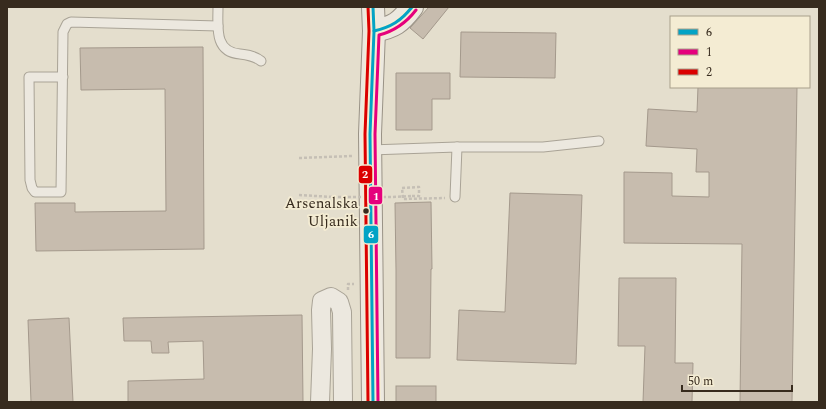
<svg xmlns="http://www.w3.org/2000/svg" width="826" height="409" viewBox="0 0 826 409" font-family="Spectral,serif">
<style>
.building{fill:#c7bcae;stroke:#a4998c}
.lines{fill:none;stroke-linecap:round;stroke-linejoin:round}
.lane-casing{stroke:#a9a396;stroke-width:11}
.street-casing{stroke:#a9a396;stroke-width:20}
.secondary-casing{stroke:#999286;stroke-width:24}
.path{stroke:#c5bfb5;stroke-width:2.5;stroke-dasharray:3 2;stroke-linecap:butt}
.lane{stroke:#ece8df;stroke-width:9}
.street{stroke:#ece8df;stroke-width:18}
.secondary{stroke:#ece8df;stroke-width:22}
.path-bridge{stroke:#c5bfb5;stroke-width:2.5;stroke-dasharray:3 2;stroke-linecap:butt}
.bus-1-casing{stroke:#f4ecd3;stroke-width:6}
.bus-2-casing{stroke:#f4ecd3;stroke-width:6}
.bus-3-casing{stroke:#f4ecd3;stroke-width:6}
.bus-1{stroke:#03a3c5;stroke-width:3}
.bus-2{stroke:#e5007d;stroke-width:3}
.bus-3{stroke:#db0000;stroke-width:3}
.bus-dot{fill:#372b1e;stroke:#f4ecd3;stroke-width:1.5}
.labels{text-anchor:middle;stroke-width:3.5;stroke-linejoin:round;paint-order:stroke}
.bus-label{font-size:15px;fill:#372b1e;stroke:#f4ecd3;text-anchor:end}
.line-badge{stroke:#f4ecd3;stroke-width:1.5}
.badge-label{font-size:11px;text-anchor:middle;font-weight:bold;fill:#fff}
</style>
<rect width="100%" height="100%" fill="#e4decd"/>
<g class="building">
<polygon points="429,7 449,7 423,39 410,28"/>
<polygon points="461,32 556,33 555,78 460,77"/>
<polygon points="203,47 204,249 36,251 35,203 75,203 75,212 166,211 165,89 81,90 80,48"/>
<polygon points="396,73 450,73 450,99 432,99 432,130 396,130"/>
<polygon points="698,87 797,87 792,402 740,402 742,244 624,243 624,172 672,173 672,196 709,197 709,172 696,172 697,149 646,146 648,109 697,112"/>
<polygon points="510,193 582,195 576,364 457,360 459,310 505,312"/>
<polygon points="431,202 432,269 431,269 430,358 396,358 396,270 395,203"/>
<polygon points="619,278 676,278 675,363 693,363 692,402 643,402 645,346 618,346"/>
<polygon points="302,315 303,402 128,402 128,381 204,379 203,341 168,342 169,353 152,353 151,341 124,341 123,318"/>
<polygon points="69,318 73,402 31,402 28,320"/>
<rect x="396" y="386" width="40" height="16"/>
</g>
<g class="lines">
<defs>
<g id="lane">
<path d="M 218,7 C 218,27 214,52 240,54 C 248,55 255,56 261,61"/>
<polyline points="63,77 29,77 30,180 32,188 35,192 61,192 63,32 67,24 71,22 218,26"/>
<polyline points="457,147 543,147 599,141"/>
<polyline points="370,150 457,147 455,197"/>
</g>
<polyline id="street" points="320,402 322,349 321,310 322,301 331,297 339,302 342,312 343,402"/>
<g id="secondary">
<path d="M 374,31 C 394,27 400,23 412,7"/>
<polyline points="373,402 370,134 374,31 373,7"/>
</g>
</defs>
<use href="#lane" class="lane-casing"/>
<use href="#street" class="street-casing"/>
<use href="#secondary" class="secondary-casing"/>
<g class="path">
<polyline points="299,158 352,156"/>
<polyline points="299,195 333,197"/>
<polyline points="412,196 419,196 419,187 402,188 403,199 445,198"/>
<polyline points="348,290 348,284 354,284"/>
</g>
<use href="#lane" class="lane"/>
<use href="#street" class="street"/>
<use href="#secondary" class="secondary"/>
<polyline class="path-bridge" points="333,197 393,197 412,196"/>
<defs>
<g id="bus-1">
<polyline points="373,7 374,31 370,134 373,402"/>
<path d="M 374,31 C 391,27 401,21 412,7"/>
</g>
<path id="bus-2" d="M 378,402 L 375,134 L 379,35 C 395,31 406,23 416,10"/>
<polyline id="bus-3" points="368,402 365,134 369,31 368,7"/>
</defs>
<use href="#bus-1" class="bus-1-casing"/>
<use href="#bus-2" class="bus-2-casing"/>
<use href="#bus-3" class="bus-3-casing"/>
<use href="#bus-1" class="bus-1"/>
<use href="#bus-2" class="bus-2"/>
<use href="#bus-3" class="bus-3"/>
</g>
<circle class="bus-dot" cx="366" cy="211" r="3.5"/>
<g class="labels">
<g class="bus-label">
<text x="358" y="208">Arsenalska<tspan x="358" dy="18">Uljanik</tspan></text>
</g>
</g>
<g class="line-badge">
<rect x="358" y="165" width="15" height="19" rx="4" fill="#db0000"/>
<rect x="368" y="186" width="15" height="19" rx="4" fill="#e5007d"/>
<rect x="363" y="225" width="16" height="19" rx="4" fill="#03a3c5"/>
</g>
<g class="badge-label">
<text x="365" y="178">2</text>
<text x="376" y="200">1</text>
<text x="371" y="238">6</text>
</g>
<rect width="826" height="409" fill="none" stroke="#372b1e" stroke-width="16"/>
<rect x="670" y="16" width="140" height="72" fill="#f4ecd3" stroke="#a89f8b"/>
<rect x="678" y="29" width="20" height="6" fill="#03a3c5" stroke="#a89f8b"/>
<text x="706" y="36" font-size="12" fill="#372b1e">6</text>
<rect x="678" y="49" width="20" height="6" fill="#e5007d" stroke="#a89f8b"/>
<text x="706" y="56" font-size="12" fill="#372b1e">1</text>
<rect x="678" y="69" width="20" height="6" fill="#db0000" stroke="#a89f8b"/>
<text x="706" y="76" font-size="12" fill="#372b1e">2</text>
<path d="M682 385v6h110v-6" fill="none" stroke="#372b1e" stroke-width="2"/>
<text x="688" y="385" font-size="12" fill="#372b1e" stroke="#f4ecd3" stroke-width="3" paint-order="stroke">50 m</text>
</svg>
